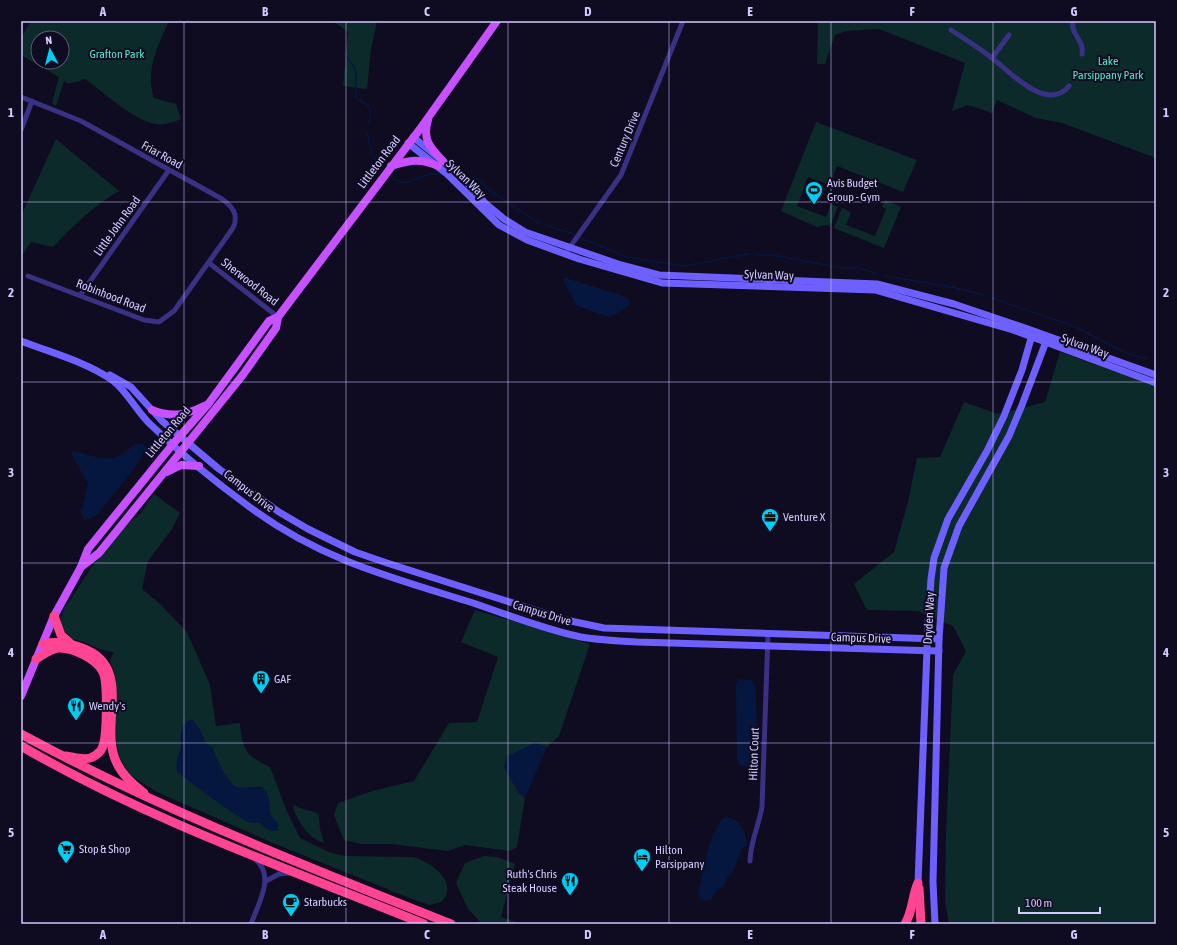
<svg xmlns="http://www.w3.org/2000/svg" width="1177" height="945" viewBox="0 0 1177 945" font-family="'Asap Condensed',sans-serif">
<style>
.green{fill:#0d2a2a;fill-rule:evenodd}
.water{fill:#05173f}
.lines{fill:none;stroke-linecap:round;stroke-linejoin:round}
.stream{stroke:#05173f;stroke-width:1.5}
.street{stroke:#393183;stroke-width:5}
.secondary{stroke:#6d60ff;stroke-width:7}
.primary{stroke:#c750ff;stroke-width:8}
.highway{stroke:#ff4493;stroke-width:9}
.grid{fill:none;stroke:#d2c9ff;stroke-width:1;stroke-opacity:0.55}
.labels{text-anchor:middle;stroke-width:4;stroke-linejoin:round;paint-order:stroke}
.park-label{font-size:12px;fill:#4be9ca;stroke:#0f0b20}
.street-label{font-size:12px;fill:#d2c9ff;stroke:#0f0b20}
.poi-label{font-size:12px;fill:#d2c9ff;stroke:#0f0b20;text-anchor:start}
.neatline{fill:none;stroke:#d2c9ff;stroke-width:1.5}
.grid-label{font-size:13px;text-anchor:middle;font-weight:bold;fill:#d2c9ff}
</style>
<rect width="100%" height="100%" fill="#0f0b20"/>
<g class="green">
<path d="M 31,21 L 169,21 C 158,45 145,71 154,98 L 176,104 L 181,119 C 176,121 171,123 166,124 C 140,129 105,92 85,79 L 69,84 L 64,81 L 56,106 L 52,103 L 59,77 L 21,55 L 21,37 ZM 38,38 L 62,38 L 62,62 L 38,62 Z"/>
<polygon points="333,21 377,21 371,50 367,89 343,86 348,32"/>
<polygon points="818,21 1156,21 1156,158 1062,123 1036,118 997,100 992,113 968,105 952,111 965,63 879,29 846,31 835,35 825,64 817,64"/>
<polygon points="816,122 917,160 903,192 837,166 830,185 808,177 797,206 826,217 831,204 838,207 830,226 825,225 817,227 781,211"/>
<path d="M 56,139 L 119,191 C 94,205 72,227 53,247 L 31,242 L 21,257 L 21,216 Z"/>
<polygon points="885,200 901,207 884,248 834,228 842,208 851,212 846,225 875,236 886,209 882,207"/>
<polygon points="1060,352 1156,386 1156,924 949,924 945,901 946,834 953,675 966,651 953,626 918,611 867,610 854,584 894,552 908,502 917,458 940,457 964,402 998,414 1045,402"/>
<path d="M 154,494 L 180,513 L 172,529 L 148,561 L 142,589 L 159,603 L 187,632 L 210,685 L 216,726 L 240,723 C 242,749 246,756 270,767 L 288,814 L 300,838 L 329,852 L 344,856 L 412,857 C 430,860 461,884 441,902 L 430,905 L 412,899 L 273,843 L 157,792 L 130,775 L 119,756 L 115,733 L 116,678 L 110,660 L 114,652 C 98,651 87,641 71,639 L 60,625 L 63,611 L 91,568 L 127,524 L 141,513 Z"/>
<polygon points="475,610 590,644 559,736 547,747 535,743 504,767 519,793 525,798 517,847 510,851 465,845 448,851 391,844 361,844 344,840 334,815 338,803 372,791 414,781 449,723 477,722 498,657 461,642"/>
<path d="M 295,805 C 302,811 312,809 319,815 L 320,829 L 324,843 C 309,839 297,821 293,807 Z"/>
<polygon points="484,856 498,857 515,864 501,917 521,924 482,924 468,909 456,883 465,863"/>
</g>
<g class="water">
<polygon points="566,278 620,295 627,298 631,303 622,311 609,317 577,306 563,280"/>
<path d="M 135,444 L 143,444 L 147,448 L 136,466 L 99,513 L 93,518 L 84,520 L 81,513 L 88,484 L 71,453 L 73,451 C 103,457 109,467 135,444 Z"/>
<path d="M 739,679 L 751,680 L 755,685 C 756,700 760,757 751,767 L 740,766 L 737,760 L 736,685 Z"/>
<path d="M 192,719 L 201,731 L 206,744 L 213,747 C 214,755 228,784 237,787 C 244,789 254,786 262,787 C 271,794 269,806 271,816 L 278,824 L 278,830 L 272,831 L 263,827 L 261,823 C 257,823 252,823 249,822 C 241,820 180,776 177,771 C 174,763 181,752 181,744 C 180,733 181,723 192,719 Z"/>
<polygon points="535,743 547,747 525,798 519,793 504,767 507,756"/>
<path d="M 725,817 C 742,819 746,832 747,846 L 742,848 L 733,872 L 727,878 L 724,886 L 717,890 L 711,900 L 701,901 L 698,895 C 703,874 708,831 725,817 Z"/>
</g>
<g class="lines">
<g class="stream">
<path d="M 344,53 L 353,65 L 356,72 L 356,98 C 370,105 373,107 369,123"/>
<polyline points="367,132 371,151 378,163"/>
<polyline points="471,178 478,179 489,190 539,223"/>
<polyline points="393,179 405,183 430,174 442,174"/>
<polyline points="548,226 573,234"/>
<polyline points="581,238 626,257 683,266 749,254"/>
<polyline points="758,255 773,255 842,268 859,268 877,274"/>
<polyline points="885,276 956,288 984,295"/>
<polyline points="992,298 1076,327 1130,355 1147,358"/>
<polyline points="1154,361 1156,362"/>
</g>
<g class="street">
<path d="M 1073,21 C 1070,34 1085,41 1082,54"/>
<path d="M 951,30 C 965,39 979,48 992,58 C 1010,72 1047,113 1069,86"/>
<polyline points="992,58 1009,35"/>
<path d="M 21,97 L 81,121 L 222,199 C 233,207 239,215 233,228 L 174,311 L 159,322 L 144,320 L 28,276"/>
<polyline points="21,130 32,101"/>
<polyline points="565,254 621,175 683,21"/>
<polyline points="209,263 278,317"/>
<polyline points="81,294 169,170"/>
<path d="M 750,861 C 750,843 759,825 762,807 L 768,634"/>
<polyline points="266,881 279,874 289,873"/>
<path d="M 251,924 C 258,904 276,876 255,859"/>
</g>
<g class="secondary">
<polyline points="413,137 460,175 486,204 504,219 525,232 621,265 659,275 877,284 954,304 1028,329 1156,375"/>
<polyline points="408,143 447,174 499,225 527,240 579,259 662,283 875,290 1013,330 1156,383"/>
<path d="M 21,341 C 49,352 87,362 112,380 C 128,392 136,411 151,425 C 180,453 218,484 251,508 C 320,559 389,577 470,602 C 506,614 543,629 581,637 C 599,640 618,641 637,642 L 939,651"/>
<polyline points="110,375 131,387 162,421 219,469 279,512 308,529 355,552 387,563 566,620 604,628 939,639"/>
<polyline points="918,883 928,623 931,579 934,558 948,519 987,451 1004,416 1022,370 1032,335"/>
<polyline points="935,924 933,882 939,639 944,568 959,526 1009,436 1022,405 1047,339"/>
</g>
<g class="primary">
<path d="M 428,120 C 422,139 430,148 443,161"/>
<path d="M 391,166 C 409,160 421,158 438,166"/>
<path d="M 152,410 C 172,418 186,415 204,406"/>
<polyline points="167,472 181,465 199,466"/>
<polyline points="81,567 99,553 242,376 276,328 278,317 420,129 497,21"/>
<polyline points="21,696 54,616 81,567 88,549 173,444 209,403 269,321 278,317"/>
</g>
<g class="highway">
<polyline points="54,616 61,635 71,644"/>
<path d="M 43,644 C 57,641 68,643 82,648 C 132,666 102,718 114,756 C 119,772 131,783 144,793"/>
<path d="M 36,659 C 43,655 50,649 58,648 C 72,647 97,659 103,672 C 108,682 107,735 103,746 C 102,750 99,753 96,755 C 87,762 75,757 66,756"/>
<path d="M 21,734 C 159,809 306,866 451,924"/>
<path d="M 21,746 C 148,820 289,869 424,924"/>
<polyline points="919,888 921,924"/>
<path d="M 905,924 C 913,911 912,896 918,883"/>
</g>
</g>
<path class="grid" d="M 184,21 L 184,924M 346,21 L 346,924M 508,21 L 508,924M 669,21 L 669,924M 831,21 L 831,924M 993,21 L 993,924M 21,202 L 1156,202M 21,382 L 1156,382M 21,563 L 1156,563M 21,743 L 1156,743"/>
<defs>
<symbol id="stadium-pin" viewBox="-11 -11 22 30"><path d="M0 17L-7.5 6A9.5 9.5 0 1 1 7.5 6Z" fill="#00cef4" stroke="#0f0b20"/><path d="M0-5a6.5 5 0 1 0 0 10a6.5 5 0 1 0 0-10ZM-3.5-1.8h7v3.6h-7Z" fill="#111"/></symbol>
<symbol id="office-pin" viewBox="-11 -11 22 30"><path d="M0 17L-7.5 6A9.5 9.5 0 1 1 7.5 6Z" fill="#00cef4" stroke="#0f0b20"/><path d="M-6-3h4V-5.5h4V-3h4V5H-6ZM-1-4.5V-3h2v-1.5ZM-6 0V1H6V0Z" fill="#111"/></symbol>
<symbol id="building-pin" viewBox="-11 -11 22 30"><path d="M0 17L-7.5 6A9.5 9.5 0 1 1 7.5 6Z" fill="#00cef4" stroke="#0f0b20"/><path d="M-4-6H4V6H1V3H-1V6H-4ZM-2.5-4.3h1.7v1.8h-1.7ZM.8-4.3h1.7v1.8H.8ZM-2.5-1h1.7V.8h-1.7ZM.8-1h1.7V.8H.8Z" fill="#111"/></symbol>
<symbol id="restaurant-pin" viewBox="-11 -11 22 30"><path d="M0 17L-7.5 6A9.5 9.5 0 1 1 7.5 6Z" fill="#00cef4" stroke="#0f0b20"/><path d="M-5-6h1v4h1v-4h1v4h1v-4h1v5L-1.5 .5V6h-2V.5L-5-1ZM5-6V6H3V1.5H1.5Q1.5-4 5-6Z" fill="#111"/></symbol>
<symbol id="supermarket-pin" viewBox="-11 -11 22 30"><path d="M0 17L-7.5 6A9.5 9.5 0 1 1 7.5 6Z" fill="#00cef4" stroke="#0f0b20"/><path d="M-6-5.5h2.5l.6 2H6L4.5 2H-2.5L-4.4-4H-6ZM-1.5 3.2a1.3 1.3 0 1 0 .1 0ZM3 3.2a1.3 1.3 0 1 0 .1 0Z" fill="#111"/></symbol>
<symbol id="hotel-pin" viewBox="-11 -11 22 30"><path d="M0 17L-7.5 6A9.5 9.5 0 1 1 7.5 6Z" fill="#00cef4" stroke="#0f0b20"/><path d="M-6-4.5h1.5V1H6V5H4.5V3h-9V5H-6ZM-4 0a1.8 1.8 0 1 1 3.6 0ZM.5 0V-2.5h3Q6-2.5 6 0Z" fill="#111"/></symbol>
<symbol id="cafe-pin" viewBox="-11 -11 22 30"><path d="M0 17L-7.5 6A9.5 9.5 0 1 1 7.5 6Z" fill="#00cef4" stroke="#0f0b20"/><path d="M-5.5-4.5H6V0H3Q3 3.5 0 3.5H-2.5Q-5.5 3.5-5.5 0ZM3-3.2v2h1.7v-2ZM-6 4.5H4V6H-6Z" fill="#111"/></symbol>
</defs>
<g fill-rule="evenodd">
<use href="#stadium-pin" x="804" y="180" width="20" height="27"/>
<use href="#office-pin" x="760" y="507" width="20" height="27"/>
<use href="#building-pin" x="251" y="669" width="20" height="27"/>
<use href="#restaurant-pin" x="66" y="696" width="20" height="27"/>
<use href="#supermarket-pin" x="56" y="839" width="20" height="27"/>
<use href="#hotel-pin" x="632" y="847" width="20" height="27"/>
<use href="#restaurant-pin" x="560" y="871" width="20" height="27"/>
<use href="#cafe-pin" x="281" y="892" width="20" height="27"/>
</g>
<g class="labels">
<g class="park-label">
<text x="117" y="58">Grafton Park</text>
<text x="1108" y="65">Lake<tspan x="1108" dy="14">Parsippany Park</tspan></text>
</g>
<g class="street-label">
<text transform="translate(625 139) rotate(-67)" y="4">Century Drive</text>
<text transform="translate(162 155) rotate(29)" y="4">Friar Road</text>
<text transform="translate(379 162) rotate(-53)" y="4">Littleton Road</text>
<text transform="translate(466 179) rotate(44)" y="4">Sylvan Way</text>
<text transform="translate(117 226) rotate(-54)" y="4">Little John Road</text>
<text transform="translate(769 275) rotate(2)" y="4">Sylvan Way</text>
<text transform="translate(250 282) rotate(38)" y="4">Sherwood Road</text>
<text transform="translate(111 296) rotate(21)" y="4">Robinhood Road</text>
<text transform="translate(1085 346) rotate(20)" y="4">Sylvan Way</text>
<text transform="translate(168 432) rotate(-50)" y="4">Littleton Road</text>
<text transform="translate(249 491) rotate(38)" y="4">Campus Drive</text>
<text transform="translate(542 613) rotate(17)" y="4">Campus Drive</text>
<text transform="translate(929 618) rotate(-87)" y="4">Dryden Way</text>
<text transform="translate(861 638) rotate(2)" y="4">Campus Drive</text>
<text transform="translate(754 754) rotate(-88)" y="4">Hilton Court</text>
</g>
<g class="poi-label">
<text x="827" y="187">Avis Budget<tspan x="827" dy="14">Group - Gym</tspan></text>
<text x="783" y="521">Venture X</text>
<text x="274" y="683">GAF</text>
<text x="89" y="710">Wendy's</text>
<text x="79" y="853">Stop &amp; Shop</text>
<text x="655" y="854">Hilton<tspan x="655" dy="14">Parsippany</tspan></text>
<text x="557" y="878" text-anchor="end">Ruth's Chris<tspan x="557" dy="14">Steak House</tspan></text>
<text x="304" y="906">Starbucks</text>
</g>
</g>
<rect width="1177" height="945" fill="none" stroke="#0f0b20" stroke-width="44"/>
<g transform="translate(50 50) rotate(353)"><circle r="19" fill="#0f0b20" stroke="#5d5779"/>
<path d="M0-3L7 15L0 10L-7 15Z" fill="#00cef4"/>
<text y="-6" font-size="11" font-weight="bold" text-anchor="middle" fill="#d2c9ff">N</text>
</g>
<path d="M1019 907v6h81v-6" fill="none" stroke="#d2c9ff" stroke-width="2"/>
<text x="1025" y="907" font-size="12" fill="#d2c9ff" stroke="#0f0b20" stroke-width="3" paint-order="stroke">100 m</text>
<rect x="22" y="22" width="1133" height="901" class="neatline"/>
<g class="grid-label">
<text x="103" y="16">A</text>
<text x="265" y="16">B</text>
<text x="427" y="16">C</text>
<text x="588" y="16">D</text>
<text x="750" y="16">E</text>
<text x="912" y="16">F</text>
<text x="1074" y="16">G</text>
<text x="11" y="117">1</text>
<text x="1166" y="117">1</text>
<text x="11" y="297">2</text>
<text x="1166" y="297">2</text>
<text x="11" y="477">3</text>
<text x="1166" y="477">3</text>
<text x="11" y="657">4</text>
<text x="1166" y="657">4</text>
<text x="11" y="837">5</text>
<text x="1166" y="837">5</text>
<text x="103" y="939">A</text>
<text x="265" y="939">B</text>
<text x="427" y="939">C</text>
<text x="588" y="939">D</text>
<text x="750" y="939">E</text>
<text x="912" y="939">F</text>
<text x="1074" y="939">G</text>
</g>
</svg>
